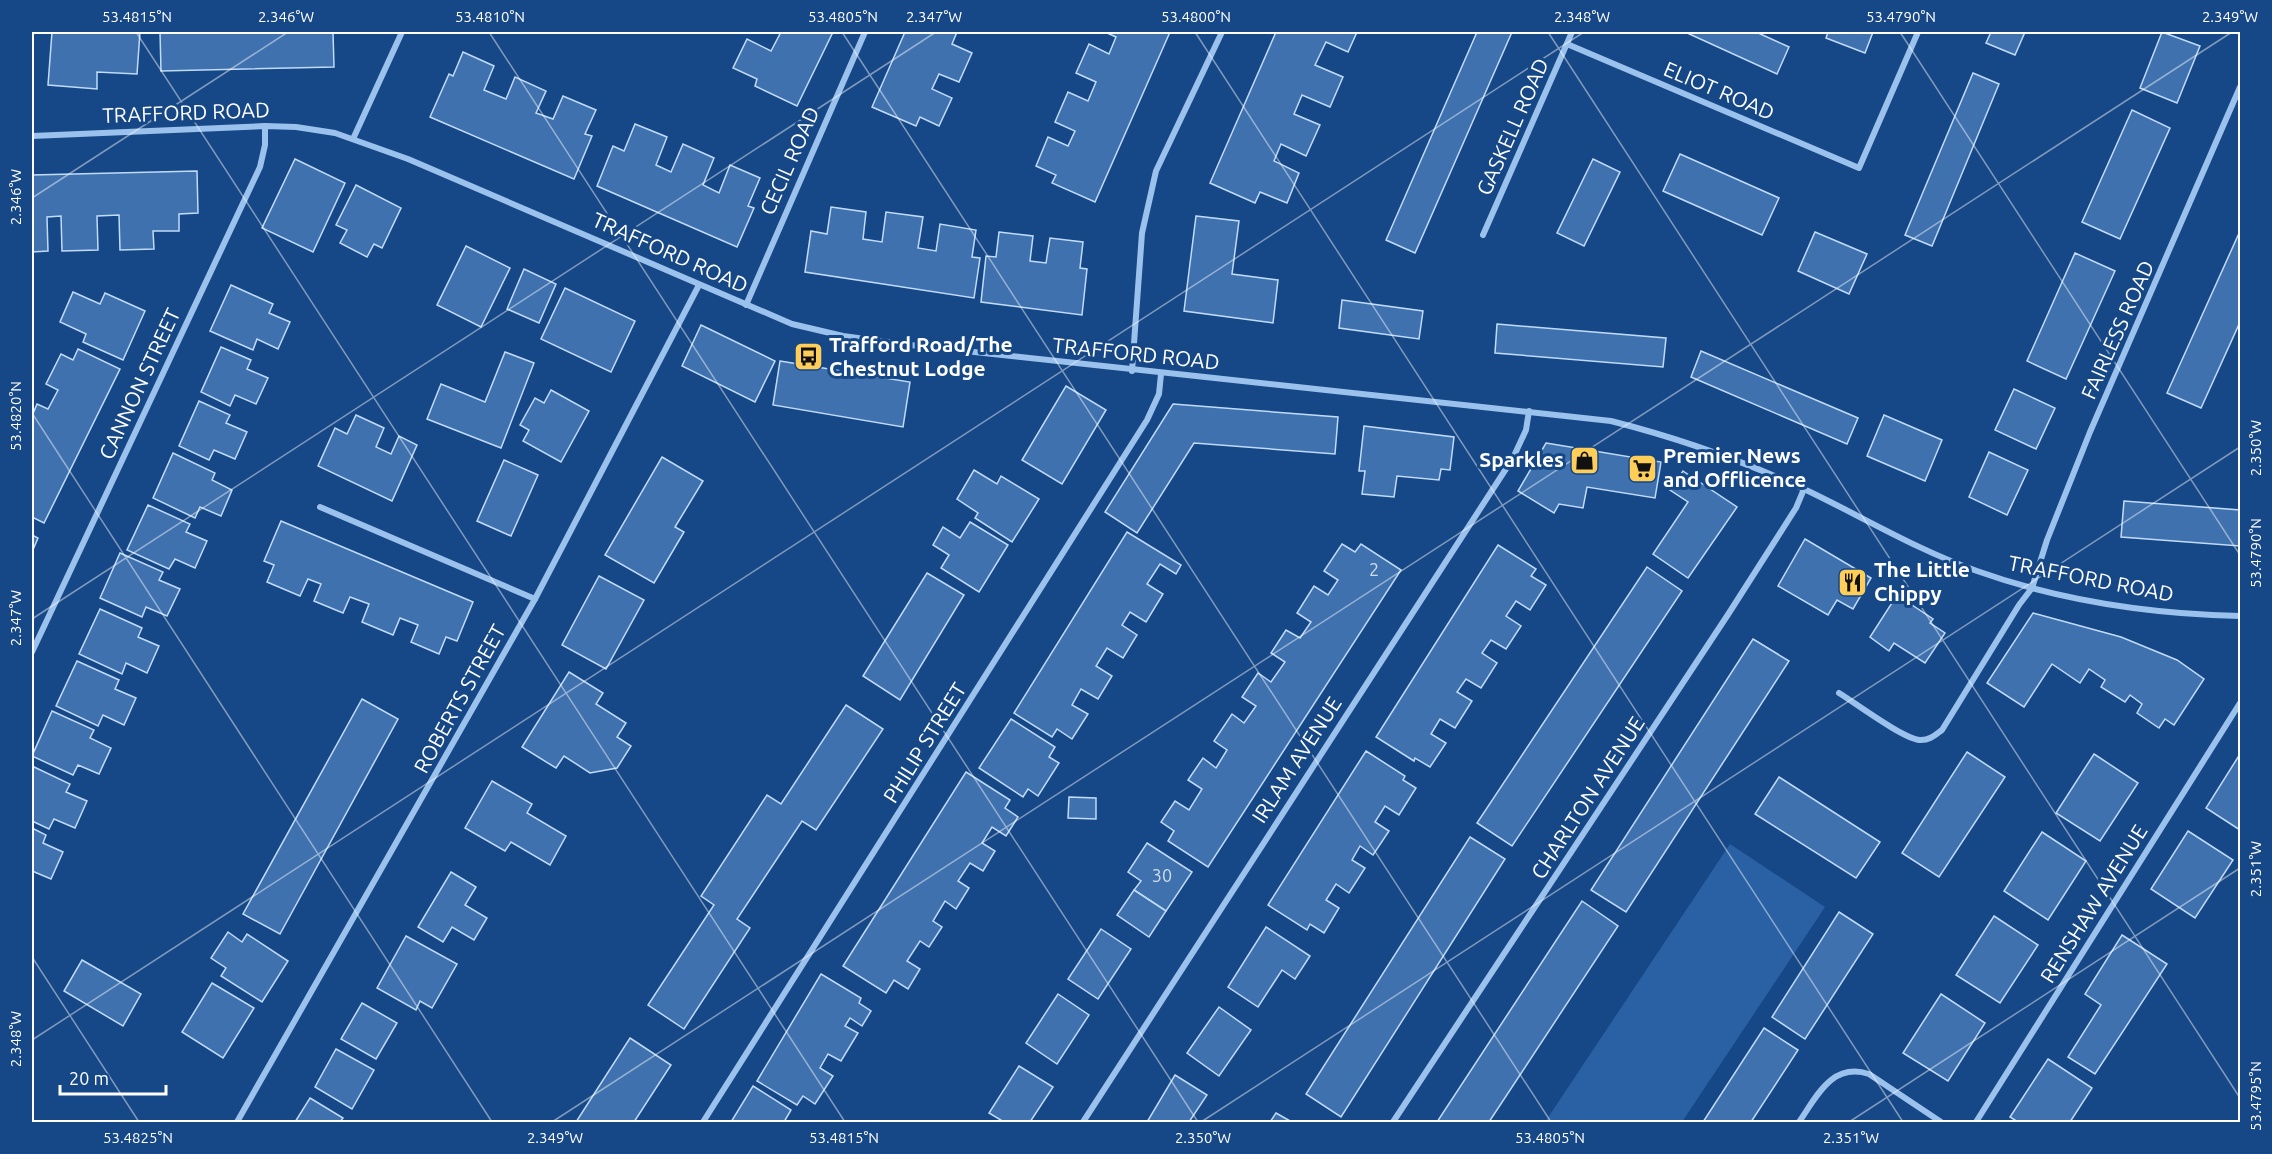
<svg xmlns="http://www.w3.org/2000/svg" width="2272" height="1154" viewBox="0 0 2272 1154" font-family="Ubuntu,sans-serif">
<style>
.green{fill:#2961a4}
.building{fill:#3f71af;stroke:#c1dbfa;stroke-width:1.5}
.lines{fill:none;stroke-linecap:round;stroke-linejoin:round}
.street{stroke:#9bc1ed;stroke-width:6}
.ticks{fill:none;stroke:#fff;stroke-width:1.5;stroke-opacity:0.45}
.labels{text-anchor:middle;stroke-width:6;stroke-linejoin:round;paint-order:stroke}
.number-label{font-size:18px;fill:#cfdceb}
.street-label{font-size:21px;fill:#fff;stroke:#164786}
.poi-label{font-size:21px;font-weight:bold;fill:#fff;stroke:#164786;text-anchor:start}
.neatline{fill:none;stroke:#fff;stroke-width:2}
.ticks-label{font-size:15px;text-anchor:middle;fill:#fff}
</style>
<rect width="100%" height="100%" fill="#164786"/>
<polygon class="green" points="1730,844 1825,907 1682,1122 1545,1122"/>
<g class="building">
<polygon points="52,32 140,32 137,74 97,72 97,89 48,85"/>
<polygon points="160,32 333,32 334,67 161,71"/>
<polygon points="781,32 833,32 797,106 755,86 757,79 733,68 747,39 771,51"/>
<polygon points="905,32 957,32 952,44 972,53 959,82 939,74 932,89 952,98 939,126 920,117 916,126 872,107"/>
<polygon points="1105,32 1170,32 1095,202 1052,183 1056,175 1036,166 1048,137 1068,146 1075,131 1055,122 1068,92 1088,101 1096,82 1076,73 1089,44 1109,54 1116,37"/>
<polygon points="1276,32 1357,32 1348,52 1326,42 1315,65 1343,77 1330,107 1302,95 1294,114 1320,125 1306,156 1281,144 1274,161 1299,173 1287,203 1260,192 1255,203 1210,183"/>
<polygon points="1477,32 1512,32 1415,253 1386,240"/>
<polygon points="1685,32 1756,32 1789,47 1777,74"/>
<polygon points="1828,32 1873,32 1865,53 1826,38"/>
<polygon points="1991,32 2025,32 2015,55 1986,43"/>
<polygon points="2162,32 2200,46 2177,103 2140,88"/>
<polygon points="463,52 494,66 484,90 506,99 515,77 546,91 536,113 553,119 563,96 596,110 585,134 592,136 574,179 430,117 449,74 453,76"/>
<polygon points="1973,73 1999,84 1932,246 1905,235"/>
<polygon points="2132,110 2170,128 2120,239 2082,222"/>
<polygon points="635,124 667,137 656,165 671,172 683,144 714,158 703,185 719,193 730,165 760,178 748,206 754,208 737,247 597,186 613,146 624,151"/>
<polygon points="1680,154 1779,198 1762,235 1663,191"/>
<polygon points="295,159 345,183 313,252 262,228"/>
<polygon points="1593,159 1620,172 1584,246 1557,233"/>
<polygon points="197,171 198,213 179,214 179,231 153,231 154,249 120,250 119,215 97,216 98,250 62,251 61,216 47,217 48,251 32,252 32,175"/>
<polygon points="356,185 401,208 382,248 374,244 367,257 340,243 347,230 336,225"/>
<polygon points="831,207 866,212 863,239 882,242 886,212 923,217 918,248 936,251 940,224 976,230 972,257 980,258 974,298 805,272 811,231 827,234"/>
<polygon points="1196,216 1239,221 1232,274 1278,280 1273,323 1184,311"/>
<polygon points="2240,231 2240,322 2201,408 2167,393"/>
<polygon points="999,232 1033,236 1030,261 1046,263 1050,238 1083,242 1080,268 1087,269 1082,315 981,302 986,256 996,257"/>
<polygon points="1815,232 1867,254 1849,294 1798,271"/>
<polygon points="466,246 510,268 481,327 437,305"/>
<polygon points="2075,253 2115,271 2066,379 2027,361"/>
<polygon points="524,269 556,284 539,323 507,309"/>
<polygon points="231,285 273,304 269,313 290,322 278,349 257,339 253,350 210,331"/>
<polygon points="565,288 635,321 611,372 541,339"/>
<polygon points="73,292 100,304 105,293 145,311 123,360 83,342 86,334 60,322"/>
<polygon points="1342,300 1423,311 1419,339 1339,328"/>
<polygon points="1497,324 1666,338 1663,367 1495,353"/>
<polygon points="701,325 775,361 755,402 682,366"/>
<polygon points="221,347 251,360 247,369 268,378 256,404 235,395 230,406 201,392"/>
<polygon points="78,349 120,369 44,523 32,517 32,416 37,404 48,409 58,390 46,384 61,354 73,360"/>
<polygon points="1701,351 1858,418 1847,444 1691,377"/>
<polygon points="505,352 534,363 501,448 427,419 441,384 485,402"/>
<polygon points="780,361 910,382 903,427 773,405"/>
<polygon points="1066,386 1106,410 1062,484 1022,460"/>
<polygon points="2014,389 2055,408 2036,449 1995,430"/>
<polygon points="551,390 589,411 561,462 523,441 529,430 520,425 535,398 544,403"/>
<polygon points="199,401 230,415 226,423 247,432 235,459 214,450 209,460 179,446"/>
<polygon points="1173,404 1338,417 1335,454 1194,443 1137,533 1105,512"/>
<polygon points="356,415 384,428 376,447 391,454 399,436 417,445 392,501 318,466 335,428 347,434"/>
<polygon points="1884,415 1942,440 1925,481 1867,456"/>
<polygon points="1364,426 1454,437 1450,470 1441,469 1439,480 1397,476 1394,497 1362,494 1365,471 1359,471"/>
<polygon points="1546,443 1661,462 1655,498 1587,487 1583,508 1559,504 1554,513 1518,491"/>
<polygon points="1989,452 2028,470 2007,515 1969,497"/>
<polygon points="173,453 215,473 212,480 232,490 221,516 200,507 195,518 153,498"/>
<polygon points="662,457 703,481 675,527 684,532 654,583 605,555"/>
<polygon points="504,460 538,475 511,536 477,521"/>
<polygon points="974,470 997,484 1001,476 1039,499 1012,542 975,518 978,513 957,499"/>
<polygon points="1683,471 1737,507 1688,578 1653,554 1688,502 1670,490"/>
<polygon points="2124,501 2240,510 2240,546 2121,537"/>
<polygon points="148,505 190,524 186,532 207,541 195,568 175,559 169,569 127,550"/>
<polygon points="281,521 473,602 457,641 446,637 439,654 411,642 418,625 400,618 393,635 362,622 369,604 350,597 343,613 314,601 321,584 308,579 300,596 267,582 274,565 264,561"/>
<polygon points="970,522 1008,545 979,592 941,568 949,555 933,545 943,527 960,538"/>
<polygon points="1127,532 1181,565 1176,574 1160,564 1147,584 1163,594 1146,622 1130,612 1122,625 1137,635 1123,658 1107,648 1096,666 1112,676 1098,699 1081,689 1072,705 1088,714 1072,739 1057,729 1052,737 1014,713"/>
<polygon points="32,535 38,538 32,552"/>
<polygon points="1805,539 1871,578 1853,609 1837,600 1828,615 1778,586"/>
<polygon points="1342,544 1355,552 1361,544 1401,570 1208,867 1168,841 1174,831 1161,822 1175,801 1189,810 1202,789 1188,780 1203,758 1216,768 1227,750 1214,741 1232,714 1244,723 1256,706 1242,697 1258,673 1271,682 1285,662 1271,653 1286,630 1300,638 1311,622 1297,613 1314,586 1328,595 1338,580 1324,571"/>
<polygon points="1498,545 1536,569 1531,576 1546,585 1530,610 1516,601 1506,616 1521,626 1506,649 1491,640 1482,653 1497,663 1481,688 1466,679 1457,692 1472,701 1455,728 1440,719 1431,734 1446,743 1430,767 1415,758 1414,761 1376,737"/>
<polygon points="120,553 163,572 159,580 180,589 167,616 146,607 142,617 100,598"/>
<polygon points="1647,567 1682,591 1512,846 1477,823"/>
<polygon points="927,573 964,595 900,700 863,676"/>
<polygon points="599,576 644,600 606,669 562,645"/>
<polygon points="1897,595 1933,619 1930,623 1945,633 1925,663 1894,643 1889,651 1870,637"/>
<polygon points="100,609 142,628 138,637 159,646 147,673 126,663 122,674 79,654"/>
<polygon points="2033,613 2121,637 2177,660 2204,679 2174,725 2165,719 2159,728 2137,713 2142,704 2130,695 2125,702 2101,687 2105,680 2089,669 2080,683 2052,664 2024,707 1987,683"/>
<polygon points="1753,639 1789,661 1626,912 1591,890"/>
<polygon points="77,661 119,680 115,689 136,698 124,725 103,715 98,726 56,706"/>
<polygon points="569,672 603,693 596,704 626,723 617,737 631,746 617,768 590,773 564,756 556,768 522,747"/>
<polygon points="362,699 398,719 280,934 243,914"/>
<polygon points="846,705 883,729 816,830 802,821 737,919 750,928 684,1029 648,1005 714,905 701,896 767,795 781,804"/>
<polygon points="52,711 94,730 90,738 111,748 99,774 78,765 73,775 32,756"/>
<polygon points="1011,719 1055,747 1049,757 1059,763 1038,796 1028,789 1023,797 979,768"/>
<polygon points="1366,751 1405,776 1403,780 1416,788 1399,815 1385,806 1375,822 1389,831 1373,855 1360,846 1352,860 1365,868 1349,893 1336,884 1326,900 1339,908 1324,933 1310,924 1307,930 1268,905"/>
<polygon points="1967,752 2005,777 1939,877 1902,853"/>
<polygon points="2094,754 2138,783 2100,841 2056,813"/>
<polygon points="2240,754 2240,830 2206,808"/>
<polygon points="32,766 70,784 66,792 87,801 75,828 54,819 49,829 32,821"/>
<polygon points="966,772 1010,800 1005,808 1018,817 1006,836 992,827 982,843 995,851 983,871 970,863 958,881 969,888 956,909 945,901 933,921 942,927 929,947 920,941 907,961 920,969 908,989 894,980 886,993 843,966"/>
<polygon points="1779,777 1880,842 1856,878 1755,814"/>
<polygon points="492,781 532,804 527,813 566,836 550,865 511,842 505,851 465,828"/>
<polygon points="1069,797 1096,798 1096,819 1068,818"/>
<polygon points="32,828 46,835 43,843 63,852 51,879 32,871"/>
<polygon points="2188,831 2233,860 2195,918 2151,889"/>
<polygon points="2042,832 2086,861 2048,920 2004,891"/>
<polygon points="1470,837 1505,859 1341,1117 1306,1094"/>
<polygon points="1147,843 1192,872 1166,911 1134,890 1141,881 1128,872"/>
<polygon points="451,872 476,887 465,905 487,918 474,940 452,927 443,942 418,927"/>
<polygon points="1134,890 1166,911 1149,937 1117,915"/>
<polygon points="1582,901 1618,926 1489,1122 1437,1122"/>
<polygon points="1839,912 1873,934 1805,1039 1772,1017"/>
<polygon points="1994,916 2038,945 2000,1003 1956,975"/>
<polygon points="1266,927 1310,956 1295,979 1282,970 1258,1007 1228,987"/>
<polygon points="1101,929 1131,949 1098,999 1068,979"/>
<polygon points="228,932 242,942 247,934 288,961 262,1002 221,976 226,968 211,958"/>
<polygon points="2122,935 2167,964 2095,1074 2068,1057 2101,1005 2085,994"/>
<polygon points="406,936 457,964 432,1008 420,1001 416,1010 377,988"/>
<polygon points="82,960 141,994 123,1026 64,991"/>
<polygon points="821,974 861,998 859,1003 871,1011 862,1026 850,1018 845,1026 858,1033 841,1061 828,1054 820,1068 833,1076 815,1104 803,1096 797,1105 757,1081"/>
<polygon points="212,983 254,1008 223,1058 182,1032"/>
<polygon points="1058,994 1089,1015 1057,1064 1026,1043"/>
<polygon points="1941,994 1985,1023 1948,1081 1903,1053"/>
<polygon points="362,1003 397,1023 376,1059 341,1039"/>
<polygon points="1219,1007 1251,1030 1219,1076 1187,1053"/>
<polygon points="1764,1028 1798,1050 1751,1122 1703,1122"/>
<polygon points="630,1038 671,1065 634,1122 576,1122"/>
<polygon points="336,1049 374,1070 352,1109 315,1087"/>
<polygon points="2048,1059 2092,1088 2070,1122 2018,1122 2010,1117"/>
<polygon points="1019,1066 1053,1087 1030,1122 1004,1122 989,1113"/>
<polygon points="1175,1075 1207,1095 1189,1122 1147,1122"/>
<polygon points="753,1086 791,1110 784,1122 731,1122"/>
<polygon points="310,1098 343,1118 340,1122 295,1122"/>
<polygon points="1276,1113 1292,1122 1270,1122"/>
</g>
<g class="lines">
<g class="street">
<polyline points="1567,44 1859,168 1918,32"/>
<path d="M 32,136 L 265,126 L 296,127 L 335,133 L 408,159 L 792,324 L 843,336 L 910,345 L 1611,421 C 1678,438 1741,460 1804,489 C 1861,516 1917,550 1977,571 C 2061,601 2152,614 2240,616"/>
<polyline points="353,139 402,32"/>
<polyline points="1483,235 1572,32"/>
<polyline points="746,305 865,32"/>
<polyline points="1132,371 1142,233 1156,171 1222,32"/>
<polyline points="320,507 535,599"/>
<polyline points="32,652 260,167 265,145 265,126"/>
<path d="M 1839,693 C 1854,702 1906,741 1921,740 C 1930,740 1935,735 1942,730 L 2019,605 L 2032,588 L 2047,540 L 2090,432 L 2240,87"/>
<polyline points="237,1122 535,599 699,285"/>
<polyline points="703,1122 1147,420 1159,394 1161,374"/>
<polyline points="1083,1122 1513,458 1526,430 1529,411"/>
<polyline points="1393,1122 1729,613 1796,508 1804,489"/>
<path d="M 1799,1122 C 1817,1096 1832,1062 1869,1074 L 1941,1122"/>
<polyline points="1976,1122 2240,703"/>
</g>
</g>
<path class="ticks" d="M 136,32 L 845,1122M 489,32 L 1198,1122M 842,32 L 1551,1122M 1195,32 L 1903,1122M 1548,32 L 2240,1098M 1900,32 L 2240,555M 32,198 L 288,32M 32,413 L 492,1122M 32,619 L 936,32M 32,957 L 139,1122M 32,1040 L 1584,32M 552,1122 L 2232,32M 1201,1122 L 2240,447M 1849,1122 L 2240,868"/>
<defs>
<symbol id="bus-square" viewBox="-11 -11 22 22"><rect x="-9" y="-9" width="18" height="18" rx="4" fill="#ffce58" stroke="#164786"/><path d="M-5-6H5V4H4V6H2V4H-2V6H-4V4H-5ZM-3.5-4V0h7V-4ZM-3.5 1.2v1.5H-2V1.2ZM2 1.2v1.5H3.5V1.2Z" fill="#111"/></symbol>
<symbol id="shop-square" viewBox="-11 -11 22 22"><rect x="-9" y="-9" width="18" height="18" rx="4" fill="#ffce58" stroke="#164786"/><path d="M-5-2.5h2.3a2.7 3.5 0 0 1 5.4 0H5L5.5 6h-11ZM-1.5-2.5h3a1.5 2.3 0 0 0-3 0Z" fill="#111"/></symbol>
<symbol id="supermarket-square" viewBox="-11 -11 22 22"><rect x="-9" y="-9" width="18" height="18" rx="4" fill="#ffce58" stroke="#164786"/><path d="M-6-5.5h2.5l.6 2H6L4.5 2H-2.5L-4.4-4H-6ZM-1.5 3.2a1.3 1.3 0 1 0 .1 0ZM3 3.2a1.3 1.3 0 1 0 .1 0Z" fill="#111"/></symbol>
<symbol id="restaurant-square" viewBox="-11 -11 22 22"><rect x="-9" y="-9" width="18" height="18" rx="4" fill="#ffce58" stroke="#164786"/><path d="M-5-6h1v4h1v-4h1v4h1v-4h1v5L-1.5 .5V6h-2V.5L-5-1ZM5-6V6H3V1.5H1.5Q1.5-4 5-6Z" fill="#111"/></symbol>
</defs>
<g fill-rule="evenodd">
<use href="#bus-square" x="792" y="340" width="33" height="33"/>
<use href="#shop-square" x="1568" y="444" width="33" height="33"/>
<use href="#supermarket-square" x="1626" y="452" width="33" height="33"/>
<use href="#restaurant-square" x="1836" y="566" width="33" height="33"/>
</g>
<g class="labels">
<g class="number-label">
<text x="1374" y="576">2</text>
<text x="1162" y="882">30</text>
</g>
<g class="street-label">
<text transform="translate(1719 91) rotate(23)" y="7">ELIOT ROAD</text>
<text transform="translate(186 113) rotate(-2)" y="7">TRAFFORD ROAD</text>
<text transform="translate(1513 127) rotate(-66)" y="7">GASKELL ROAD</text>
<text transform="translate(790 161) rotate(-66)" y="7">CECIL ROAD</text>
<text transform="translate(670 253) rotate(24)" y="7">TRAFFORD ROAD</text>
<text transform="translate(2118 330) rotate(-66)" y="7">FAIRLESS ROAD</text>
<text transform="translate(1136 354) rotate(6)" y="7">TRAFFORD ROAD</text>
<text transform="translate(140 384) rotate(-65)" y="7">CANNON STREET</text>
<text transform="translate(2091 579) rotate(11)" y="7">TRAFFORD ROAD</text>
<text transform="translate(460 699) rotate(-61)" y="7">ROBERTS STREET</text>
<text transform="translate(925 743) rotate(-58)" y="7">PHILIP STREET</text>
<text transform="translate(1297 760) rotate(-57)" y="7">IRLAM AVENUE</text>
<text transform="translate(1588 798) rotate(-57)" y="7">CHARLTON AVENUE</text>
<text transform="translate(2094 904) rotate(-58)" y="7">RENSHAW AVENUE</text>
</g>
<g class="poi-label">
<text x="829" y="352">Trafford Road/The<tspan x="829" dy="24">Chestnut Lodge</tspan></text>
<text x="1663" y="463">Premier News<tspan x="1663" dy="24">and Offlicence</tspan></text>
<text x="1564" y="467" text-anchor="end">Sparkles</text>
<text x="1874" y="577">The Little<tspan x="1874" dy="24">Chippy</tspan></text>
</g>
</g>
<rect width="2272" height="1154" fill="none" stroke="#164786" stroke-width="66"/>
<path d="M60 1085v9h106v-9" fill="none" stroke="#ffffff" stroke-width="3"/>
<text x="69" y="1085" font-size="18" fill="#ffffff" stroke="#164786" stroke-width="4.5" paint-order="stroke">20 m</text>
<rect x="33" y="33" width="2206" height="1088" class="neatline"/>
<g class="ticks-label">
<text x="137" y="22">53.4815°N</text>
<text x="286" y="22">2.346°W</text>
<text x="490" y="22">53.4810°N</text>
<text x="843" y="22">53.4805°N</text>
<text x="934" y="22">2.347°W</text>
<text x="1196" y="22">53.4800°N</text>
<text x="1582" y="22">2.348°W</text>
<text x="1901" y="22">53.4790°N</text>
<text x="2230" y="22">2.349°W</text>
<text transform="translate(16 197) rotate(-90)" y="5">2.346°W</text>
<text transform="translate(16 416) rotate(-90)" y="5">53.4820°N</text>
<text transform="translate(2256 448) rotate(-90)" y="5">2.350°W</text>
<text transform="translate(2256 553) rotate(-90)" y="5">53.4790°N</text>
<text transform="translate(16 618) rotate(-90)" y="5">2.347°W</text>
<text transform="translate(2256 869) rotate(-90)" y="5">2.351°W</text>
<text transform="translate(16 1039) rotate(-90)" y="5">2.348°W</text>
<text transform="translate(2256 1096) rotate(-90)" y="5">53.4795°N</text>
<text x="138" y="1143">53.4825°N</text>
<text x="555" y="1143">2.349°W</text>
<text x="844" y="1143">53.4815°N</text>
<text x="1203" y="1143">2.350°W</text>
<text x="1550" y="1143">53.4805°N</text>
<text x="1851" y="1143">2.351°W</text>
</g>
</svg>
